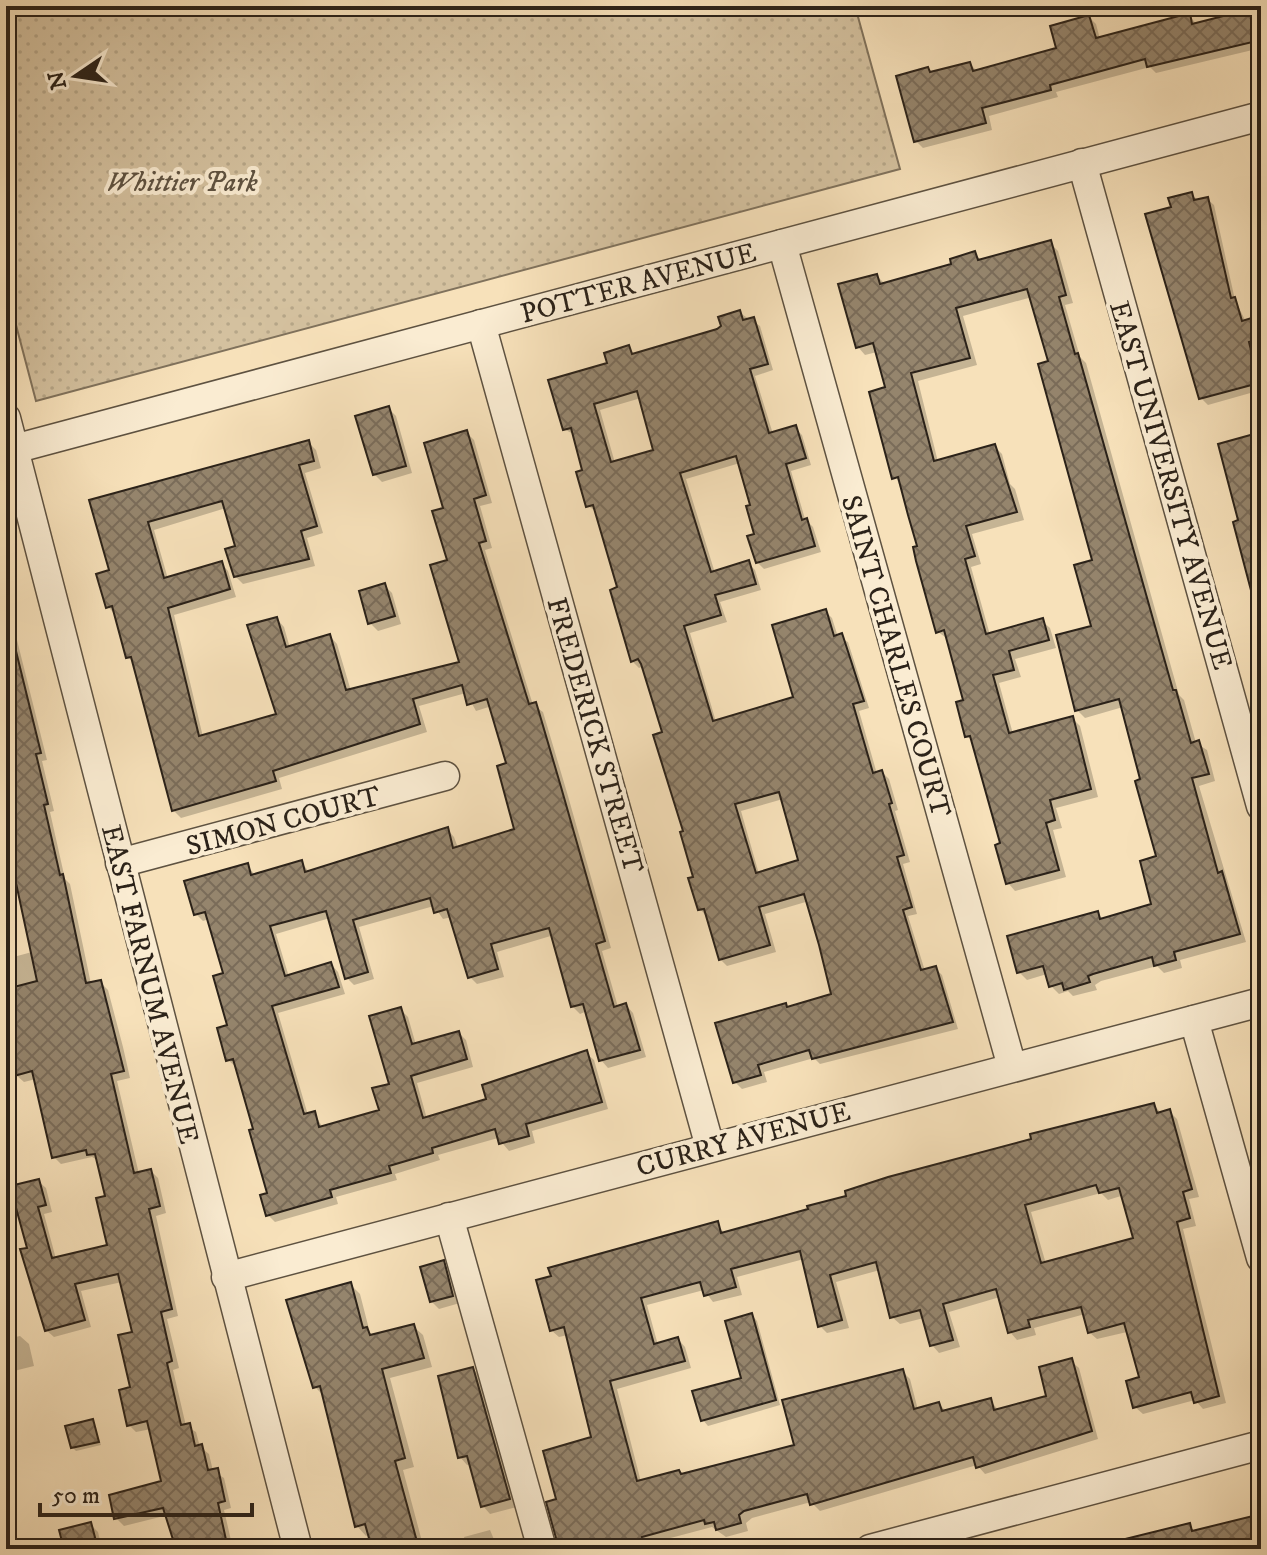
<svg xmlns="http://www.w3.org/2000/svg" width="1267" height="1555" viewBox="0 0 1267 1555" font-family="'IM FELL DW Pica',serif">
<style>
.park{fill:url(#park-dots);stroke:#80725c;stroke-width:2}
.shadow{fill:#0003;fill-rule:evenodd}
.building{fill:url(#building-cross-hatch);stroke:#2b2219;stroke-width:2;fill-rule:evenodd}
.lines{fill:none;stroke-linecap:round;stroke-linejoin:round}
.minor-casing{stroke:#5e5241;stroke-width:31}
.minor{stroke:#faecd2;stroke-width:28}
.labels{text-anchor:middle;stroke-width:8;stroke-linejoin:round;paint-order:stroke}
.park-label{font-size:28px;font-style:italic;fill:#5e5241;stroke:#faecd2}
.street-label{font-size:28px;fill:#2b2219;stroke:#faecd2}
</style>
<defs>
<pattern id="park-dots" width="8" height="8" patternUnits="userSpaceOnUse" patternTransform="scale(2)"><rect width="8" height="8" fill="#d4c19f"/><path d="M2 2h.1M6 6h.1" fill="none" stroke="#b6a688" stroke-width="1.8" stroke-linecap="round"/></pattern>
<pattern id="building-cross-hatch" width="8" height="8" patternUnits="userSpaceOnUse" patternTransform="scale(2)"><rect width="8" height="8" fill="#95856d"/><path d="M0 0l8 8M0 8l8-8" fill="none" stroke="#7a6c59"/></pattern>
</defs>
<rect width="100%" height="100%" fill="#f7e1ba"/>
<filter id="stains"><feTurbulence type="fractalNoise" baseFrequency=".0025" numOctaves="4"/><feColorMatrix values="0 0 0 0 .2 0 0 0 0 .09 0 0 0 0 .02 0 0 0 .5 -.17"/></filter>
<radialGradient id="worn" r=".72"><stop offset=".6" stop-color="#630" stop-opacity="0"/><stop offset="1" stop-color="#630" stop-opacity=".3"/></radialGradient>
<polygon class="park" points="6,6 855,6 900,169 36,401 6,287"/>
<g class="shadow">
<polygon points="1235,6 1261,6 1261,48 1156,73 1150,67 1056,92 1058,97 989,116 992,130 923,148 916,141 928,69 932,74 970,64 977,71 1058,49 1089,17 1096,24 1100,39 1189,15 1197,25 1237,14"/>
<polygon points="1191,194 1199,201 1207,199 1214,205 1235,300 1246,322 1261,318 1261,390 1208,405 1201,398 1173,208"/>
<polygon points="1050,243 1058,251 1073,303 1065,305 1080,357 1086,363 1179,695 1184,700 1196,743 1207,750 1215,781 1199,786 1246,942 1180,960 1182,968 1164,973 1157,966 1101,981 1095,985 1097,990 1073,996 1068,991 1059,994 1051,986 1047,974 1027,980 1019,972 1097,913 1104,920 1154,906 1158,858 1143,781 1123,707 1085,718 1077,710 1093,627 1094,562 1032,297 963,316 977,365 918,381 938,462 994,446 1002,454 1010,484 1015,489 1024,520 972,534 981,564 971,567 990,635 1042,621 1050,628 1056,648 1015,659 1021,677 999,683 1013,734 1072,718 1080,726 1098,797 1056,808 1062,828 1053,830 1066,877 1015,891 1008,883 1002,845 974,742 967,736 965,702 948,639 938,632 910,515 885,446 888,389 877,352 865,355 858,347 877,276 886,285 954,266 975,254 982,261"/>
<path d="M 740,313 L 760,326 L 773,370 L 755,376 L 773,434 L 795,428 L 802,435 L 811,465 L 791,471 L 805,519 L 813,527 L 821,552 L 764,569 L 757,562 L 753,506 L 740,463 L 686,479 L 715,573 L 748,563 L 755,570 L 761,590 L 720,602 L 727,622 L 690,633 L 716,722 L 796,698 L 825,611 L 832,618 L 838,637 L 848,642 L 869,708 L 859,711 L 877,774 L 882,772 L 889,779 L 898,810 L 895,811 L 910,862 L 903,864 L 917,914 L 908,916 L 925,971 L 935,968 L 942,975 L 958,1029 L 820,1064 L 814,1058 L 764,1072 L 767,1082 L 742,1089 L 735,1082 L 786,1005 L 789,1009 L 833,996 L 809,901 L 765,914 L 776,952 L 727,966 L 720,959 L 706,916 L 700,909 L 664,734 L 644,666 L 639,668 L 632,661 L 620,589 L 597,512 L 588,506 L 585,472 L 575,435 L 564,429 L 609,364 L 628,348 L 636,355 L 718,331 ZM 641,398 L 656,451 L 615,463 L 600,410 ZM 783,799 L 800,862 L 759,874 L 741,811 Z"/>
<polygon points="388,408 396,416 412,473 382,482 374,474"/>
<polygon points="466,432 474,440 492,503 480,506 492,548 485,550 533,705 543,712 568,796 611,948 602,951 618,1007 626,1005 633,1013 646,1057 608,1068 601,1060 587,1011 580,1014 572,1006 554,935 497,952 504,977 477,984 470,977 452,917 443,919 434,906 359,927 374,979 354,985 347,978 330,918 276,934 289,977 331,964 338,972 345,994 278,1013 308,1115 314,1113 323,1128 381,1111 391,1085 400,1009 408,1017 416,1045 459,1033 466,1040 473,1067 417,1083 427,1119 489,1100 586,1053 594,1060 608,1109 532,1131 535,1143 509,1151 498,1138 438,1155 440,1160 395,1174 397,1180 336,1197 338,1204 275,1222 268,1215 269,1194 256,1130 236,1067 228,1060 230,1027 225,974 209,919 203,921 196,914 247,865 255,875 301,862 310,873 447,829 454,837 458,848 517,831 508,765 492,706 476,711 466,693 419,706 427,732 279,778 282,789 181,818 173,810 135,663 128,657 115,614 108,607 111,572 91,501 308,442 316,450 321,468 305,473 323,533 307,538 315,566 243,584 235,576 238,547 226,508 154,530 168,579 221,563 228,571 236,597 174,615 203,737 279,716 277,619 284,627 290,648 330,636 337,644 351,691 461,664 445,509"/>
<polygon points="1254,436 1261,444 1261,592 1241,522"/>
<polygon points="385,586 392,593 401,624 378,631 370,623"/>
<polygon points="6,618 13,624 47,760 42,761 54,811 50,812 65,879 70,884 91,984 100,982 108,990 123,1047 130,1078 117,1081 139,1174 151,1171 158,1178 166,1213 156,1216 178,1316 167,1319 179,1368 173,1370 186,1426 196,1432 200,1447 209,1454 213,1471 224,1478 231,1508 224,1510 233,1549 178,1549 168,1515 124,1526 116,1518 164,1483 151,1429 136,1432 129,1425 134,1333 122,1282 81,1291 91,1327 54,1337 46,1330 29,1249 38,1181 46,1188 52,1212 44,1214 56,1259 109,1247 107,1197 99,1161 92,1157 61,1164 54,1157 36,1079 24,1082 16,1075 6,1038 6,959 32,952 18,886 6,889"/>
<path d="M 1154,1105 L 1162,1114 L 1170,1112 L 1177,1119 L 1199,1197 L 1189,1199 L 1196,1226 L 1183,1229 L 1226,1403 L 1203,1409 L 1195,1400 L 1143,1414 L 1135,1407 L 1141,1379 L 1127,1332 L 1097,1339 L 1089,1332 L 1085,1314 L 1034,1328 L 1036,1335 L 1017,1340 L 1010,1332 L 1000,1297 L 949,1312 L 960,1347 L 939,1353 L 932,1345 L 924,1318 L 900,1324 L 892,1317 L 880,1270 L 836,1282 L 849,1328 L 827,1333 L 820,1326 L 804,1259 L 737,1277 L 742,1295 L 713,1302 L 704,1290 L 647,1305 L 658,1345 L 678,1339 L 685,1347 L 691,1368 L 617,1389 L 641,1482 L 683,1476 L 796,1446 L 902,1371 L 910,1379 L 918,1410 L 939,1404 L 946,1411 L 990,1400 L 999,1411 L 1049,1397 L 1071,1361 L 1079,1368 L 1098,1439 L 985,1474 L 977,1465 L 820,1511 L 811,1502 L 752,1518 L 746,1523 L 748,1531 L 726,1537 L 712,1527 L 648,1544 L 650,1549 L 559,1549 L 559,1501 L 593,1439 L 568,1335 L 559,1337 L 551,1330 L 717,1224 L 725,1234 ZM 1101,1193 L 1108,1200 L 1121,1196 L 1135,1239 L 1046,1264 L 1031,1212 Z"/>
<polygon points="443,1263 451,1270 460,1303 439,1309 431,1301"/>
<polygon points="350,1284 360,1294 370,1333 374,1336 413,1326 423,1335 432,1367 390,1378 414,1467 403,1470 424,1549 374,1549 370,1534 366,1536 357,1526 325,1397 315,1387"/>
<polygon points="752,1315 757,1321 780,1405 708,1426 703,1420 743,1380"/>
<polygon points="20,1336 29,1344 34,1366 6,1373 6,1339"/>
<polygon points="473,1369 480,1376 517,1507 490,1514 483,1506 471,1464 467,1465 460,1457"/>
<polygon points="92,1421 101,1445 76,1451 72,1447"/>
<polygon points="90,1524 98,1532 102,1549 66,1549"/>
<polygon points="490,1530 498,1549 467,1549 464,1537"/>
</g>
<g class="building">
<polygon points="1233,6 1261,6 1261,40 1147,67 1145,59 1050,85 1051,90 982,108 986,123 914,142 896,76 928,67 930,72 970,62 973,71 1056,48 1050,26 1089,15 1096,38 1190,13 1192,24 1235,13"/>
<polygon points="1192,192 1194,200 1208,197 1231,298 1235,297 1242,321 1261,315 1261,339 1249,342 1259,383 1199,399 1145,214 1171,207 1168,198"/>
<polygon points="1051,240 1066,295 1059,297 1075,354 1078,353 1173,690 1176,690 1191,743 1199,740 1209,774 1192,778 1218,873 1222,871 1240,934 1174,952 1176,960 1154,966 1152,957 1093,974 1088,976 1090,982 1064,990 1062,983 1049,987 1043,966 1017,973 1007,936 1098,911 1100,919 1151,904 1140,861 1156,856 1135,781 1140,779 1119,699 1075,711 1056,635 1091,626 1074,565 1092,560 1038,364 1048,361 1027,289 956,308 970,358 911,373 934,461 995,444 1017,512 966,526 975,556 965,559 986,634 1043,618 1049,640 1009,651 1014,670 993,675 1009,733 1073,716 1091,789 1050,800 1055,820 1046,823 1059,870 1006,884 995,845 1000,843 970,736 965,737 956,702 963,700 944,630 936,633 916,561 913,547 917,546 908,515 898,477 892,479 869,392 885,387 873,343 856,348 838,284 877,274 880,284 951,264 950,259 975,251 978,260"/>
<path d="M 740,310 L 743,320 L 754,317 L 768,364 L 750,369 L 769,433 L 796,425 L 806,458 L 786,464 L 802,520 L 807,518 L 815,546 L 756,563 L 747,536 L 754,534 L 746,506 L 750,505 L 736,456 L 680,473 L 711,572 L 749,560 L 756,584 L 715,595 L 721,615 L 684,626 L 713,721 L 793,697 L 772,625 L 826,609 L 834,636 L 842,633 L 864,701 L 853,704 L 873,773 L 882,770 L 892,803 L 889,804 L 904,855 L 897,857 L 912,907 L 903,910 L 921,970 L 936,966 L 953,1022 L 812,1059 L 809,1050 L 758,1065 L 761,1075 L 733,1083 L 715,1023 L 786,1003 L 787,1007 L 831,994 L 819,945 L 804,894 L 759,907 L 770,945 L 719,960 L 704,909 L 698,910 L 688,878 L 693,877 L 680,832 L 683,831 L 653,735 L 662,732 L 641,664 L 638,659 L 631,662 L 610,590 L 617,587 L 593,505 L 586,507 L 576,472 L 582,470 L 571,428 L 563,430 L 548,380 L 607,363 L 604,353 L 629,345 L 632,354 L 717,329 L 721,326 L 718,317 ZM 637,391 L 653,450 L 611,462 L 594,404 ZM 779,792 L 798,860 L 756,873 L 735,804 Z"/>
<polygon points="389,406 406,466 373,475 355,416"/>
<polygon points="467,430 486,495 474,499 486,541 479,543 529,704 536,702 561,787 605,941 596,944 614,1007 626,1003 640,1050 599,1061 583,1004 571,1007 549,928 491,944 498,969 468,978 447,909 434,913 430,898 353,920 368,972 345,979 326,911 270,926 285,976 331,962 339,987 272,1006 304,1114 315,1111 319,1127 379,1110 372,1088 389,1084 369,1016 401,1007 412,1044 459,1031 467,1059 411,1076 423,1118 486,1099 482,1085 587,1050 602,1102 526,1124 529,1136 499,1144 495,1129 432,1148 433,1153 389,1166 391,1173 330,1190 332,1197 266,1216 260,1195 267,1193 249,1130 253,1129 233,1059 226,1061 217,1028 227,1025 213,976 223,973 205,912 194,915 184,881 248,863 251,875 302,860 305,872 448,827 453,848 514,829 497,766 506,763 487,699 467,705 462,685 413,699 420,724 273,771 276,781 172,811 131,657 126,658 112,606 106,608 96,574 109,570 89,500 309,440 314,461 299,465 317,526 301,531 309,559 234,577 225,549 235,546 222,501 148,522 164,578 222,561 230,589 168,608 199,736 276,714 247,625 277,617 286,647 330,634 346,690 459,662 430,565 447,560 432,511 443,508 424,443"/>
<polygon points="1254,434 1261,459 1261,597 1253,598 1233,522 1238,520 1218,444"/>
<polygon points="385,583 395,616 368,624 359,591"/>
<polygon points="15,647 41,753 36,754 48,804 44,805 60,875 63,874 86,983 101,980 124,1071 111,1074 134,1173 151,1169 160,1206 149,1209 172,1309 161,1312 172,1361 167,1363 181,1425 190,1423 195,1446 202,1444 208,1470 218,1468 225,1501 218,1503 228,1549 176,1549 163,1508 114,1519 109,1495 161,1481 147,1421 127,1426 119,1390 130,1387 118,1335 132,1332 118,1274 75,1284 85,1320 45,1331 20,1249 27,1248 10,1186 39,1179 46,1205 38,1207 52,1258 107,1245 96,1198 105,1196 95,1154 87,1155 86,1150 52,1158 32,1071 14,1076 6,1045 6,989 37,981 10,855 6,856 6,648"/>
<path d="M 1154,1103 L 1157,1113 L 1170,1109 L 1192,1189 L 1183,1192 L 1190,1218 L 1177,1222 L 1219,1396 L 1194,1403 L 1191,1392 L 1133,1408 L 1126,1381 L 1139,1377 L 1124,1323 L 1088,1333 L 1081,1307 L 1028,1320 L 1030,1327 L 1008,1333 L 996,1289 L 943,1304 L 953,1340 L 930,1346 L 920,1310 L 890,1318 L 876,1262 L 830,1275 L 842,1320 L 818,1327 L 800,1251 L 731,1269 L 736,1287 L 704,1296 L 700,1282 L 641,1298 L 654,1344 L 678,1337 L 685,1361 L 610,1381 L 637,1481 L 679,1470 L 681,1474 L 794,1445 L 782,1400 L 903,1369 L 914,1409 L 939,1402 L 942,1411 L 991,1398 L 994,1410 L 1046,1396 L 1039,1367 L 1072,1358 L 1092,1431 L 976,1468 L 973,1457 L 810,1505 L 807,1494 L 744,1511 L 739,1515 L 741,1523 L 716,1530 L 714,1522 L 705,1524 L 704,1520 L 642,1537 L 645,1549 L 559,1549 L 546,1502 L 556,1499 L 543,1451 L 591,1437 L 564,1327 L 550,1331 L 536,1280 L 551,1276 L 548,1268 L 718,1221 L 721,1233 L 808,1209 L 807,1206 L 846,1196 L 845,1191 L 888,1177 L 1031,1139 L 1030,1134 ZM 1096,1185 L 1099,1193 L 1119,1188 L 1133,1238 L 1041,1263 L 1025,1205 Z"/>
<polygon points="444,1260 453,1296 430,1302 420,1267"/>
<polygon points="351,1282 363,1328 367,1327 370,1335 414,1324 424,1358 382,1369 405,1458 395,1461 419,1549 372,1549 365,1524 355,1527 320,1386 313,1388 286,1300"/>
<polygon points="752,1313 776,1400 701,1421 692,1391 741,1378 725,1321"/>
<polygon points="473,1367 510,1499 481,1507 467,1456 458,1458 438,1376"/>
<polygon points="93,1419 99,1442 71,1448 65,1426"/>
<polygon points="1261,1514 1261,1549 1118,1549 1117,1541 1190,1523 1192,1531"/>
<polygon points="91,1522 98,1549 64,1549 59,1530"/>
</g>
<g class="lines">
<defs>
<g id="minor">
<polyline points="1082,163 1261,806"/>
<polyline points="782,244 1012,1067"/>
<polyline points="481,324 710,1147"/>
<polyline points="6,418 298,1549"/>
<polyline points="14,449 1261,116"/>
<polyline points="120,863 445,776"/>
<polyline points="1194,1020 1261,1258"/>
<polyline points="449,1217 542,1549"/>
<polyline points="226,1277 1261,1002"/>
<polyline points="870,1549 1261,1445"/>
</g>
</defs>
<use href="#minor" class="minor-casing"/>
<use href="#minor" class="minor"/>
</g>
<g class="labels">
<g class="park-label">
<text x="182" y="191">Whittier Park</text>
</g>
<g class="street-label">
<text transform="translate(638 282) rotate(-15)" y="10">POTTER AVENUE</text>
<text transform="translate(1172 485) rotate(74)" y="10">EAST UNIVERSITY AVENUE</text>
<text transform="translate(897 656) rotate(74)" y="10">SAINT CHARLES COURT</text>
<text transform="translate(596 735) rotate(74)" y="10">FREDERICK STREET</text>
<text transform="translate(283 820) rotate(-15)" y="10">SIMON COURT</text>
<text transform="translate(151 984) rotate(76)" y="10">EAST FARNUM AVENUE</text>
<text transform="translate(743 1138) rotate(-15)" y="10">CURRY AVENUE</text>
</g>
</g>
<rect width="1267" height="1555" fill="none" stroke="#f7e1ba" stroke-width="32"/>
<rect x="8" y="8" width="1251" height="1539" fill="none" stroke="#2b2219" stroke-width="4"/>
<rect x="16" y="16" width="1235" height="1523" fill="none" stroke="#2b2219" stroke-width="2"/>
<g transform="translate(76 76) rotate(257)" stroke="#faecd2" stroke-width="6" paint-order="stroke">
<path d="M0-6L14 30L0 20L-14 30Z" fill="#2b2219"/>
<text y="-12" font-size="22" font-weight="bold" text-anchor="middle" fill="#2b2219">N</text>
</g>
<path d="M40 1503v12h212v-12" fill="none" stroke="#2b2219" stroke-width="4"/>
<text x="52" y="1503" font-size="24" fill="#2b2219" stroke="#faecd2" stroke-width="6" paint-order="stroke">50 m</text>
<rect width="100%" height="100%" filter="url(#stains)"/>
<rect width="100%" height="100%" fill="url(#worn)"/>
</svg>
